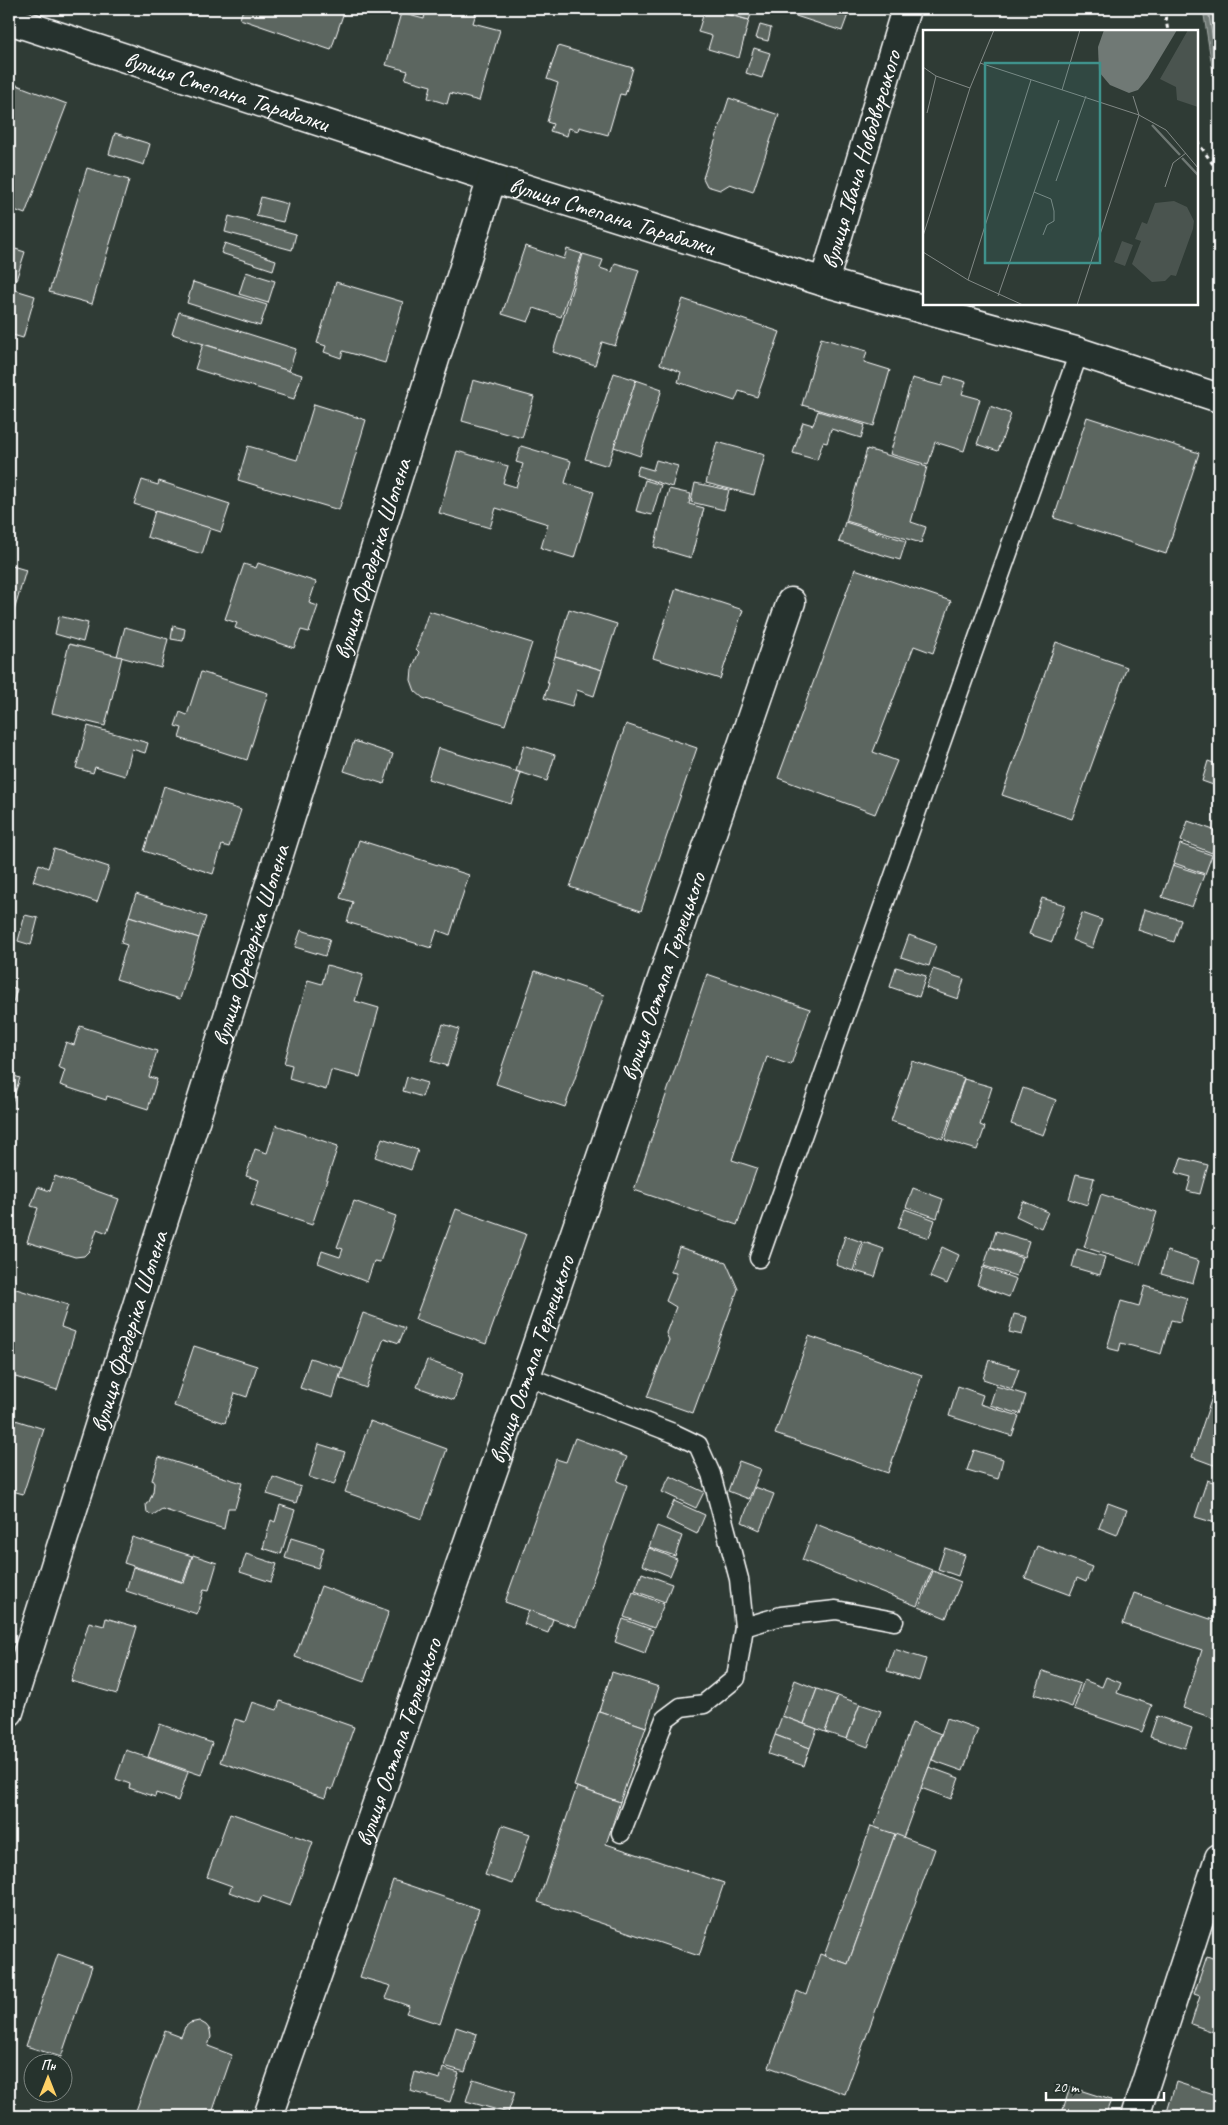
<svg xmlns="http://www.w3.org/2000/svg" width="1228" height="2125" viewBox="0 0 1228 2125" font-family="Caveat,sans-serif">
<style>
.water{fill:#707975;stroke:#a9afac}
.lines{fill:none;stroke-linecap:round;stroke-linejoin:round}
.shore{stroke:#c6c9c8;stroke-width:1}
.building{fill:#5b6661;stroke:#fff}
.service-casing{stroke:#fff;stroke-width:21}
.minor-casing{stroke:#fff;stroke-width:31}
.path{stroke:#fff;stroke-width:3;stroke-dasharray:4 4;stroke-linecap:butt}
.service{stroke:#26332d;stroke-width:18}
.minor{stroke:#26332d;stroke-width:28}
.labels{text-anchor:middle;stroke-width:4;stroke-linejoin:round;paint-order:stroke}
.street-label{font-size:24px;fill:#fff;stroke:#26332d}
.inset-river{fill:none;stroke:#707975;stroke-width:2.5}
.inset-road{fill:none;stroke:#828986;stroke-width:1}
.view{fill:#3f918b;fill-opacity:0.15;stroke:#3f918b;stroke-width:2.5}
.inset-edge{fill:none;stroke:#fff;stroke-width:2.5}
</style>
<rect width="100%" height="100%" fill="#2f3b35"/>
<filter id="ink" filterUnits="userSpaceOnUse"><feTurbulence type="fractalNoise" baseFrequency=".02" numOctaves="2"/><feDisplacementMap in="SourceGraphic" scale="10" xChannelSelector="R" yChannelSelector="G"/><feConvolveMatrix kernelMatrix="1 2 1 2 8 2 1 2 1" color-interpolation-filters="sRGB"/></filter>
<g filter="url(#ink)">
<polygon class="water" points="1203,9 1219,9 1219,97 1216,92"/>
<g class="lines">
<polyline class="shore" points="1208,9 1219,79"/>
</g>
<g class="building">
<polygon points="243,9 345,9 331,50 240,19"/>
<polygon points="426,9 452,15 454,9 476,13 473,23 500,30 479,101 450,93 447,104 428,98 431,86 405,79 408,71 386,65 401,13 424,19"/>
<polygon points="705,9 749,20 739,58 708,49 712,36 698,32"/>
<polygon points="709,9 753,9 749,20"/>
<polygon points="774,9 850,9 842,31"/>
<polygon points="760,25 771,28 768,41 756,38"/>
<polygon points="558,46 633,68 625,95 620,94 608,135 579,127 578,131 569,128 567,136 550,131 553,124 547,122 558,83 547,79"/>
<polygon points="754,48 770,53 762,78 746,73"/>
<polygon points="9,82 67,104 25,214 9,208"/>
<polygon points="729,98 779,115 753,192 730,184 720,190 707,186 703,178"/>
<polygon points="115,133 150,144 144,165 109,154"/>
<polygon points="87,168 129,180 92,304 49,292"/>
<polygon points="261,197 288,204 283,222 256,216"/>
<polygon points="229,216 296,234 292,250 225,232"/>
<polygon points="225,243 276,260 273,270 221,253"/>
<polygon points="525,246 564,259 567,249 582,254 561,317 534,308 528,322 502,314"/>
<polygon points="9,247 25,252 16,280 9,278"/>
<polygon points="583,254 603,260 600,268 612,272 615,263 639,270 615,346 602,342 595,365 553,352"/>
<polygon points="246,272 275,281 268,303 239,294"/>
<polygon points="193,282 267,305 260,326 187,303"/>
<polygon points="336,282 403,302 385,363 343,351 341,358 324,352 326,346 317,343"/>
<polygon points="9,288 35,296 23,338 9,334"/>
<polygon points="683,299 780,332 757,397 739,391 735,401 678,382 681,372 660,364"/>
<polygon points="179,312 296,349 289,371 172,334"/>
<polygon points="821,338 867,351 864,362 890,370 874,426 802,405"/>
<polygon points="203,344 302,375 294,399 195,369"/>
<polygon points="614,373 636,380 608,466 585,459"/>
<polygon points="945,376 966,382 962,394 980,399 964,451 935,442 928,465 890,454 912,378 942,386"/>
<polygon points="473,380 534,397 522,438 462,421"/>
<polygon points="636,380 662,389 640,456 614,447"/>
<polygon points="314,404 366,420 339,510 238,480 248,446 297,460"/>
<polygon points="990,406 1011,414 998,451 977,444"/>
<polygon points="818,411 865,425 861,438 831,429 827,443 823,442 817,460 793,453 803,422 813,425"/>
<polygon points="1087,417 1199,453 1166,554 1054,518"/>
<polygon points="717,442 765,455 754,495 706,483"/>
<polygon points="521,446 571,461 565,483 594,492 574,558 541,548 548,524 496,508 490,528 439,513 457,451 508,466 503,483 516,487 523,464 516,462"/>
<polygon points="867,449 927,467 911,522 926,527 921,543 846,521"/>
<polygon points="656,460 678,466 672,487 636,475 639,466 653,470"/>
<polygon points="142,480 158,485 159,481 230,504 221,532 134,504"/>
<polygon points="645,480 661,485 652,515 636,511"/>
<polygon points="695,483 729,490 724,510 691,502"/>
<polygon points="669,489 691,494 689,504 704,508 691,558 654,547"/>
<polygon points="155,511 210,528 202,554 147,537"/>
<polygon points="845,522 906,541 900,560 839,542"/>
<polygon points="258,563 316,582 309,603 318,606 309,632 301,630 294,648 235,628 237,623 225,619 244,564 256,568"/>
<polygon points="9,565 26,570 14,611 9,610"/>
<polygon points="855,569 951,601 933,653 914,646 873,752 897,761 875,814 778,778"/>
<polygon points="676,588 743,610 720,679 653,658"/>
<polygon points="569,609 617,624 602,670 555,656"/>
<polygon points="429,611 532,643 505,725 423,698 415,691 411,680 412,669 419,652 416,649"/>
<polygon points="59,616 88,623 83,642 55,634"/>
<polygon points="173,626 185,629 183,641 171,639"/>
<polygon points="125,627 168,639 161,668 117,656"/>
<polygon points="1056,642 1127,667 1072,819 1002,795"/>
<polygon points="69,644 122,657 105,726 52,713"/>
<polygon points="555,656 602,670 594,696 577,690 572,706 544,698 549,683 547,683"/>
<polygon points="201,672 268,693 247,760 179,738 182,728 175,726 180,712 187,715"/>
<polygon points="626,724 697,748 641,911 570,887"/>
<polygon points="88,726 148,743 145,753 132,749 125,776 95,767 93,773 76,768"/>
<polygon points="354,741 393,754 384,784 344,771"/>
<polygon points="524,745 555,755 547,781 516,771"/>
<polygon points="438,748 521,773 511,804 428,779"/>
<polygon points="1208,761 1219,765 1219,787 1202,781"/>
<polygon points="164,786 241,810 229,847 222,845 213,874 144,851"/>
<polygon points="1188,821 1219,832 1212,853 1181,841"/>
<polygon points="359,840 469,875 450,935 437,930 431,948 347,922 353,902 340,898"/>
<polygon points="1180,844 1212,855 1205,874 1174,863"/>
<polygon points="54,849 109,867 97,902 33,881 39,864 48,868"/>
<polygon points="1173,865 1204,875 1192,907 1162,897"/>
<polygon points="136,894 206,917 199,938 129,916"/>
<polygon points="1042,898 1065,905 1052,942 1029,934"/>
<polygon points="1144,909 1181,920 1174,942 1138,930"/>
<polygon points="1082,913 1102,920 1092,948 1072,940"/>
<polygon points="25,915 38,918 31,945 18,941"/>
<polygon points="129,916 199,938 180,999 116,979 127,945 121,943"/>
<polygon points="301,930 330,939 325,956 295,947"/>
<polygon points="909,935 936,945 929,966 901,957"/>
<polygon points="327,965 363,975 355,1001 379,1008 360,1077 331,1070 326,1090 289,1079 292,1065 284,1063 308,980 322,984"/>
<polygon points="896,967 926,976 919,997 890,987"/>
<polygon points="933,969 964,979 958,999 926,988"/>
<polygon points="535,971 604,995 565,1107 496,1084"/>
<polygon points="707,974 810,1009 791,1065 767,1057 732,1160 757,1168 737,1225 634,1190"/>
<polygon points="9,986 17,989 9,1016"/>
<polygon points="443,1024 459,1029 447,1066 431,1061"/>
<polygon points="80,1026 157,1051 149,1077 157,1079 148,1109 107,1096 106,1100 60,1085 65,1070 58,1067 66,1042 74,1045"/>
<polygon points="912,1061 964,1078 943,1139 891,1121"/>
<polygon points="9,1074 20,1078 12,1102 9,1101"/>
<polygon points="407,1077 427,1083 422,1097 403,1091"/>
<polygon points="964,1079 992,1087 980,1125 985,1127 977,1150 945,1140"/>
<polygon points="1023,1088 1056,1100 1043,1135 1011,1124"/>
<polygon points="276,1125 338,1146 312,1225 251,1205 259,1180 246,1176 255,1149 267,1153"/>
<polygon points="382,1138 418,1150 411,1170 375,1157"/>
<polygon points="1181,1158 1208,1165 1200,1194 1187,1191 1191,1177 1176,1173"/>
<polygon points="1076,1174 1094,1178 1087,1205 1069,1199"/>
<polygon points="55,1176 119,1199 107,1233 97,1229 90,1250 84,1256 75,1257 27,1242 38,1208 31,1206 38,1187 50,1191"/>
<polygon points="913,1188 943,1199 937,1218 906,1207"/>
<polygon points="1101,1194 1157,1212 1140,1265 1084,1247"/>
<polygon points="354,1201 396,1216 380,1262 374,1261 367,1282 318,1263 322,1251 340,1257 343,1249 337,1247"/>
<polygon points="1023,1201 1048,1212 1041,1228 1016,1216"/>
<polygon points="456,1209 526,1234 486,1344 415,1319"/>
<polygon points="905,1209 935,1220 929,1238 898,1228"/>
<polygon points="996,1231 1029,1241 1024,1257 991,1247"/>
<polygon points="845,1236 862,1242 853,1271 836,1265"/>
<polygon points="864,1242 884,1249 875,1277 855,1271"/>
<polygon points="679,1247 726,1262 738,1289 693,1413 647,1397 669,1340 666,1333 676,1307 666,1301 676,1276 676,1273 671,1272 671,1270"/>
<polygon points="942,1247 959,1255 947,1284 930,1277"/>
<polygon points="990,1247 1022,1258 1016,1276 984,1266"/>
<polygon points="1077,1249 1105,1257 1100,1275 1072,1267"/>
<polygon points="1167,1251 1199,1261 1193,1283 1161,1274"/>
<polygon points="983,1267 1016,1279 1009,1297 977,1285"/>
<polygon points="1145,1286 1187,1298 1180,1322 1171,1320 1161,1354 1121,1343 1119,1351 1107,1348 1121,1301 1139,1306"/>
<polygon points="13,1288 68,1305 61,1327 75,1332 57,1390 9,1375 9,1294 12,1294"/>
<polygon points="363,1313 405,1328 399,1343 384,1338 366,1388 340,1378"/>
<polygon points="1014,1314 1027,1317 1022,1335 1009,1332"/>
<polygon points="809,1336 922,1375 888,1473 775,1434"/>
<polygon points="194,1346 257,1366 247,1397 235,1393 225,1423 174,1406"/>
<polygon points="310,1358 342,1368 333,1398 300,1388"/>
<polygon points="427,1360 463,1373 454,1400 417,1387"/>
<polygon points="989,1360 1019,1369 1012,1389 983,1379"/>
<polygon points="958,1386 983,1395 980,1404 1019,1416 1012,1436 949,1416"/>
<polygon points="996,1386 1026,1395 1020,1414 990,1405"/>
<polygon points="1214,1391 1219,1393 1219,1467 1192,1457"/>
<polygon points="9,1418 44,1429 23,1494 9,1490"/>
<polygon points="370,1421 447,1449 422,1519 345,1492"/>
<polygon points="575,1438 627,1457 617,1481 627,1485 576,1627 505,1602 556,1459 566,1462"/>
<polygon points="319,1444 345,1452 334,1485 309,1477"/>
<polygon points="974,1450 1003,1459 998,1479 967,1470"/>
<polygon points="159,1457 242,1483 235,1508 228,1508 224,1529 162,1509 153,1515 147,1513 146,1504 149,1502 153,1492 154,1483 152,1480"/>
<polygon points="739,1461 761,1469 749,1499 728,1491"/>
<polygon points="670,1476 704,1492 696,1508 662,1492"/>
<polygon points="273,1477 301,1487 296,1503 267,1494"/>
<polygon points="1207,1480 1219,1484 1219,1524 1195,1517"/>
<polygon points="755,1487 774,1494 760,1530 742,1522"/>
<polygon points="674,1501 705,1515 697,1534 666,1519"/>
<polygon points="1108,1503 1127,1510 1117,1535 1099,1528"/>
<polygon points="280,1505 295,1510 281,1554 263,1548 271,1520 275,1522"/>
<polygon points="816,1524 932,1570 917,1606 802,1560"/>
<polygon points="657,1526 682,1536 675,1556 649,1547"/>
<polygon points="132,1537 192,1556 183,1582 124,1563"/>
<polygon points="291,1538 324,1548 318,1568 285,1558"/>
<polygon points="1037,1546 1092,1567 1086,1582 1077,1578 1070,1595 1025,1578"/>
<polygon points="649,1548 677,1559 670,1576 642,1565"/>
<polygon points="945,1548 965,1555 958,1576 938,1569"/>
<polygon points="246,1554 277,1564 271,1582 240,1572"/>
<polygon points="193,1555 217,1563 209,1590 204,1589 197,1614 126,1591 133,1567 184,1583"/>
<polygon points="933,1571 961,1582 946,1618 919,1607"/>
<polygon points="642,1573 672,1584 665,1602 635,1591"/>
<polygon points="321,1586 389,1611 364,1682 295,1657"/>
<polygon points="633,1592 664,1604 654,1628 624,1617"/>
<polygon points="1134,1593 1219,1622 1219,1720 1183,1708 1202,1650 1123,1624"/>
<polygon points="529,1610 553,1619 548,1633 524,1624"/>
<polygon points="106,1618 137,1627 117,1694 71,1681 89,1622 104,1626"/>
<polygon points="623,1619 653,1630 645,1653 615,1642"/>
<polygon points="894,1649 926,1659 919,1681 887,1671"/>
<polygon points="1043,1671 1080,1684 1072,1707 1035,1694"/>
<polygon points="612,1672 659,1687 646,1727 599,1711"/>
<polygon points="1106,1677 1121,1683 1117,1693 1152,1705 1142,1732 1074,1709 1084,1680 1102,1687"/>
<polygon points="795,1680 817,1689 804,1724 782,1716"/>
<polygon points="817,1689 838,1696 825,1732 804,1724"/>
<polygon points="838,1696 860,1704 847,1739 825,1732"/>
<polygon points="280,1701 354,1727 332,1790 328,1788 325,1798 220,1762 235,1719 245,1722 252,1702 277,1710"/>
<polygon points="860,1704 881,1711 868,1747 847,1739"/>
<polygon points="599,1711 646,1727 620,1802 574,1786"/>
<polygon points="782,1716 817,1729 810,1748 775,1735"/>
<polygon points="1157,1716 1192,1728 1185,1748 1150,1737"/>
<polygon points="947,1718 978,1729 963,1771 932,1760"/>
<polygon points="912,1723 941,1734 903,1838 874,1827"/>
<polygon points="160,1724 212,1743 201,1775 148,1757"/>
<polygon points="775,1735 810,1748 804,1766 768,1754"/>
<polygon points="126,1750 188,1772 178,1801 156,1793 155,1797 129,1788 130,1784 116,1779"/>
<polygon points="929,1767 959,1778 951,1799 921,1788"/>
<polygon points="577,1787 620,1802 606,1844 724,1883 699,1956 538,1902"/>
<polygon points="230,1813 313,1842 290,1906 262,1896 259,1903 229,1892 232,1886 207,1877"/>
<polygon points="502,1825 530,1834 513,1884 485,1875"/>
<polygon points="871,1826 895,1834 848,1964 824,1956"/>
<polygon points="895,1834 935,1849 845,2094 769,2067 797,1991 806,1995 820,1954 848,1964"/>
<polygon points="393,1880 479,1909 440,2024 406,2013 409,2006 386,1998 391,1986 360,1977"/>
<polygon points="1219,1947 1219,2034 1191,2024 1200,1996 1194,1994 1207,1956 1215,1959"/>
<polygon points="58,1954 92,1966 61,2057 26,2046"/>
<polygon points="199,2021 206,2025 210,2030 211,2037 208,2046 232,2055 211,2116 134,2116 165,2031 181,2037 185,2027 190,2023"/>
<polygon points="456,2027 477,2034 465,2072 444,2066"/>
<polygon points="443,2068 459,2073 450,2102 410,2091 415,2072 440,2079"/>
<polygon points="473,2079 515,2092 508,2113 466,2101"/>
<polygon points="1176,2082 1219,2096 1219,2116 1157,2116 1159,2109 1167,2112"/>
<polygon points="1070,2087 1111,2100 1105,2116 1061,2116"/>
</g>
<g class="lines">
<defs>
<g id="service">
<polyline points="759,1258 1079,352"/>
<polyline points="526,1376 673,1433 698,1445 711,1474 739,1579 744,1627 736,1678 704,1704 681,1707 665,1719 621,1833"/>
<polyline points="744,1627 781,1616 836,1610 894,1621"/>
</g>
<g id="minor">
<path id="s1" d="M 9,20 L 492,178 L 824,282 L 1079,352 L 1219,398"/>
<path id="s2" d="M 824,282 L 906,9"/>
<path id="s3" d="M 9,1712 L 492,178"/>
<path id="s4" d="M 268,2116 L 526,1376 L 791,602"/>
<polyline points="1135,2116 1219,1858"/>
</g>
</defs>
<use href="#service" class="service-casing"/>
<use href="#minor" class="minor-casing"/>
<g class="path">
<polyline points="1164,9 1168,31"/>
<polyline points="1197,141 1219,173"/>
</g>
<use href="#service" class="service"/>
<use href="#minor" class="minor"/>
</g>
</g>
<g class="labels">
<g class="street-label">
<text dy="8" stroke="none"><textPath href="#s1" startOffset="229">вулиця Степана Тарабалки</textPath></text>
<text dy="8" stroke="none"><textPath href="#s2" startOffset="128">вулиця Івана Новодворського</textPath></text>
<text dy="8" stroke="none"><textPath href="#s1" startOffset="634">вулиця Степана Тарабалки</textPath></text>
<text dy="8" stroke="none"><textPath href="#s3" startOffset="1209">вулиця Фредеріка Шопена</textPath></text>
<text dy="8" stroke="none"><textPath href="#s3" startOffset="804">вулиця Фредеріка Шопена</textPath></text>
<text dy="8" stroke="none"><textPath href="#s4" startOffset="1206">вулиця Остапа Терлецького</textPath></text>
<text dy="8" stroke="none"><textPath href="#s3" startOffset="399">вулиця Фредеріка Шопена</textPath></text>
<text dy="8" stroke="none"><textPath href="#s4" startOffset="801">вулиця Остапа Терлецького</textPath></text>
<text dy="8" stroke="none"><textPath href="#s4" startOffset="396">вулиця Остапа Терлецького</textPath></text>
</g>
</g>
<g transform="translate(923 30)">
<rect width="275" height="275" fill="#2f3b35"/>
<path d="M 265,0 L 275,0 L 275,77 L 254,70 L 253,57 L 237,49 ZM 251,171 L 264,177 L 271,191 L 270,199 L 253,246 L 248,245 L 242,251 L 229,252 L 209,234 L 218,211 L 212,209 L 219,192 L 224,194 L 232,173 ZM 199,211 L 210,215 L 202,236 L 191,232 Z" fill="#4a544f"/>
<path d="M 181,0 L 254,0 L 225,48 L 215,60 L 206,63 L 187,55 L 176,42 L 175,17 Z" fill="#707975"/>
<path class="inset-river" d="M 229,95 L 257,125M 259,128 L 275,145"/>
<path class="inset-road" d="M 57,33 L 216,85 L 243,100 L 275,138M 0,37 L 13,46 L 47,58M 139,60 L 157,0M 4,83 L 13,46M 133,151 L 163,66M 242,157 L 250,133 L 263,123M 111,162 L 128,169 L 131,181 L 131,191 L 124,195 L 120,205M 0,206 L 47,58 L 71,0M 0,222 L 45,250 L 100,275M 45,250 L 108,50M 75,266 L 136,90M 154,275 L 216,85 L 210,66"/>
<path class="view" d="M 62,33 L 177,33 L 177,233 L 62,233 Z"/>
<rect width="275" height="275" class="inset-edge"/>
</g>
<rect width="1228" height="2125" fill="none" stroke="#26332d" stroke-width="30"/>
<rect x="15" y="15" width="1198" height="2095" fill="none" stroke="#fff" stroke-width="2" filter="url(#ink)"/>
<g transform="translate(48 2078)"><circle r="24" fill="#26332d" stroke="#7d8581"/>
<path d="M0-4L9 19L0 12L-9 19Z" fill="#ffd166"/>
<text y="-8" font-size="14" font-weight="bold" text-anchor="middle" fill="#ffffff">Пн</text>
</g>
<path d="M1046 2092v8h118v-8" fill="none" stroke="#ffffff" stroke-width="2.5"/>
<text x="1053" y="2092" font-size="15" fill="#ffffff" stroke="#26332d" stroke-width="4" paint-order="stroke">20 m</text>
</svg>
